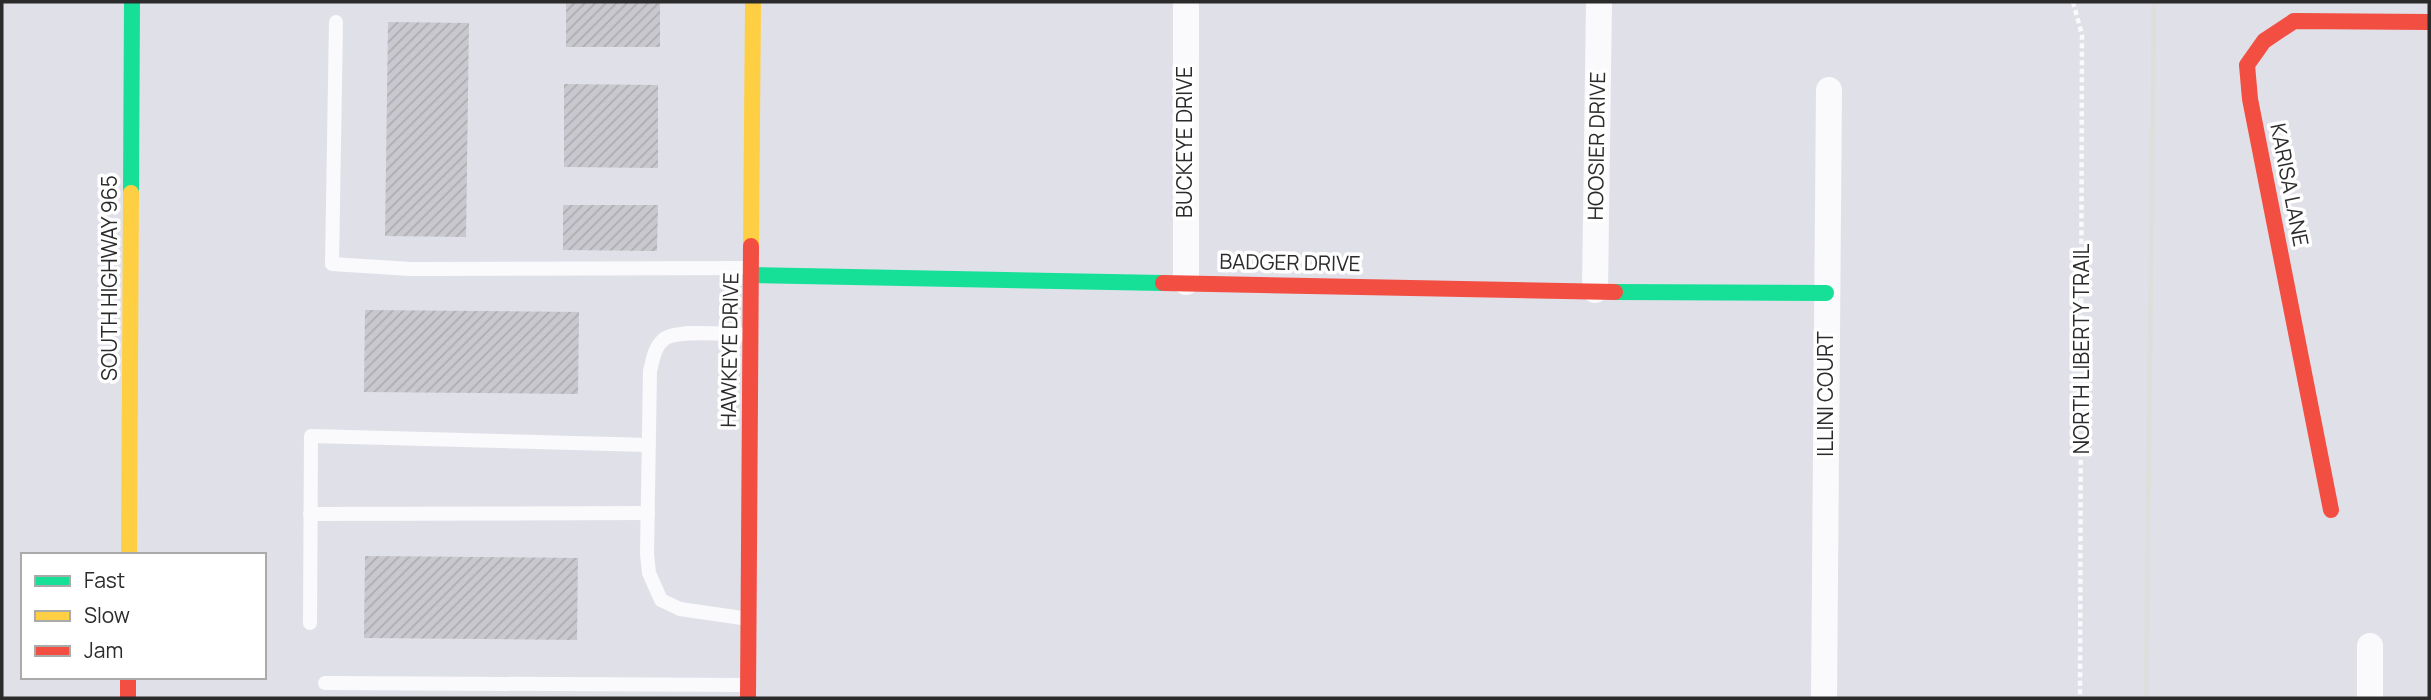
<svg xmlns="http://www.w3.org/2000/svg" width="2431" height="700" viewBox="0 0 2431 700" font-family="Manrope,sans-serif">
<style>
.building{fill:url(#building-hatch)}
.lines{fill:none;stroke-linecap:round;stroke-linejoin:round}
.path{stroke:#fafafc;stroke-width:4.5;stroke-dasharray:5 3.5;stroke-linecap:butt}
.lane{stroke:#fafafc;stroke-width:14}
.street{stroke:#fafafc;stroke-width:26}
.fast{stroke:#16e098;stroke-width:16}
.slow{stroke:#ffcf43;stroke-width:16}
.jam{stroke:#f24e42;stroke-width:16}
.rail{stroke:#dedfdd;stroke-width:5}
.labels{text-anchor:middle;stroke-width:7;stroke-linejoin:round;paint-order:stroke}
.street-label{font-size:21px;fill:#2b2b2b;stroke:#fff}
</style>
<defs>
<pattern id="building-hatch" width="6" height="6" patternUnits="userSpaceOnUse" patternTransform="scale(1.75)"><rect width="6" height="6" fill="#c8c8ce"/><path d="M-1 1l2-2M0 6l6-6M5 7l2-2" fill="none" stroke="#acacb1"/></pattern>
</defs>
<rect width="100%" height="100%" fill="#e0e0e9"/>
<g class="building">
<rect x="566" y="3" width="94" height="44"/>
<polygon points="388,22 469,23 466,237 385,236"/>
<polygon points="564,84 658,85 658,168 564,167"/>
<polygon points="563,205 658,205 657,251 563,250"/>
<polygon points="365,310 579,312 578,394 364,392"/>
<polygon points="365,556 578,558 577,640 364,638"/>
</g>
<g class="lines">
<polyline class="path" points="2073,2 2082,35 2080,698"/>
<g class="lane">
<polyline points="336,22 332,264 410,269 750,268"/>
<polyline points="310,514 648,513"/>
<path d="M 749,619 L 680,609 L 661,600 L 649,573 L 647,554 L 650,371 C 653,360 654,348 663,340 C 676,328 731,335 750,335"/>
<polyline points="310,623 311,436 649,445"/>
<polyline points="325,683 747,685"/>
</g>
<g class="street">
<polyline points="1186,2 1186,282"/>
<polyline points="1595,290 1599,2"/>
<polyline points="2370,646 2370,698"/>
<polyline points="1824,698 1829,90"/>
</g>
<g class="fast">
<polyline points="131,193 132,2"/>
<polyline points="752,275 1163,283"/>
<polyline points="1615,292 1826,293"/>
</g>
<g class="slow">
<polyline points="751,246 753,2"/>
<polyline points="129,555 131,193"/>
</g>
<g class="jam">
<polyline points="1163,283 1615,292"/>
<polyline points="2331,510 2250,99 2247,65 2264,41 2294,21 2429,22"/>
<polyline points="128,677 128,698"/>
<polyline points="748,698 751,246"/>
</g>
<polyline class="rail" points="2146,698 2154,2"/>
</g>
<g class="labels">
<g class="street-label">
<text transform="translate(1185 142) rotate(-90)" y="7">BUCKEYE DRIVE</text>
<text transform="translate(1597 146) rotate(-89)" y="7">HOOSIER DRIVE</text>
<text transform="translate(2289 185) rotate(79)" y="7">KARISA LANE</text>
<text transform="translate(1290 263) rotate(1)" y="7">BADGER DRIVE</text>
<text transform="translate(110 278) rotate(-90)" y="7">SOUTH HIGHWAY 965</text>
<text transform="translate(2082 349) rotate(-90)" y="7">NORTH LIBERTY TRAIL</text>
<text transform="translate(730 350) rotate(-89)" y="7">HAWKEYE DRIVE</text>
<text transform="translate(1826 394) rotate(-90)" y="7">ILLINI COURT</text>
</g>
</g>
<rect width="2431" height="700" fill="none" stroke="#2b2b2b" stroke-width="7"/>
<rect x="21" y="553" width="245" height="126" fill="#ffffff" stroke="#aaaaaa" stroke-width="2"/>
<rect x="35" y="576" width="35" height="10" fill="#16e098" stroke="#aaaaaa" stroke-width="2"/>
<text x="84" y="588" font-size="21" fill="#2b2b2b">Fast</text>
<rect x="35" y="611" width="35" height="10" fill="#ffcf43" stroke="#aaaaaa" stroke-width="2"/>
<text x="84" y="623" font-size="21" fill="#2b2b2b">Slow</text>
<rect x="35" y="646" width="35" height="10" fill="#f24e42" stroke="#aaaaaa" stroke-width="2"/>
<text x="84" y="658" font-size="21" fill="#2b2b2b">Jam</text>
</svg>
